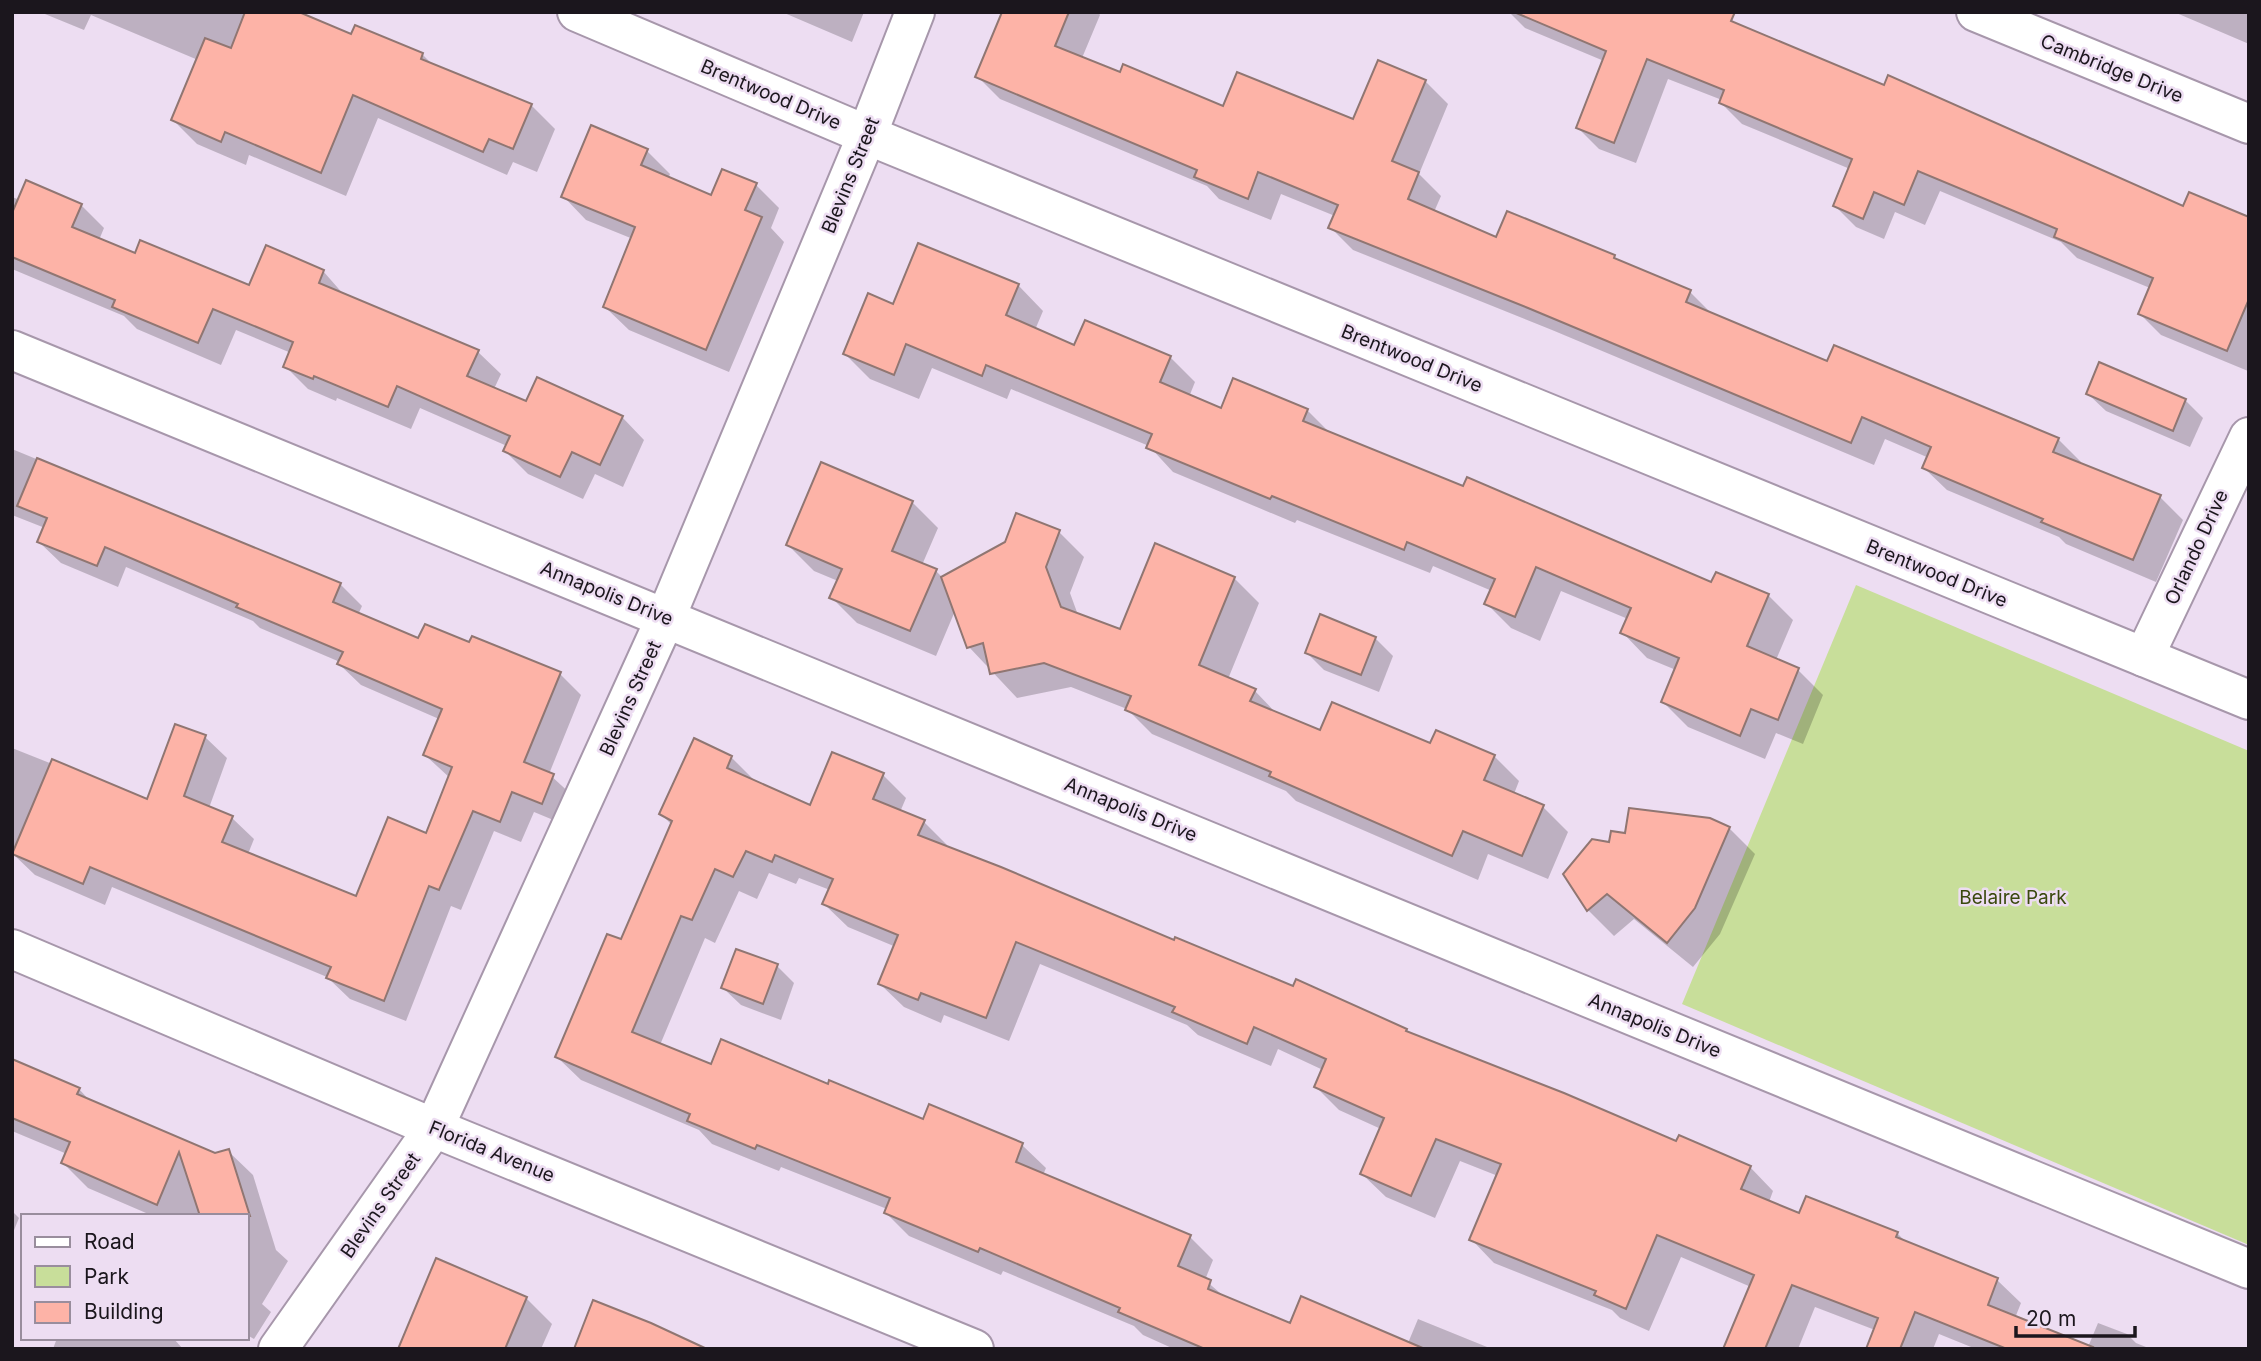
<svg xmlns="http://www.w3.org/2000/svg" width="2261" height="1361" viewBox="0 0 2261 1361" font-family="Inter,sans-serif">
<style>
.green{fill:#c8de9a}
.shadow{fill:#0003}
.building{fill:#fdb3a7;stroke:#907672;stroke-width:2}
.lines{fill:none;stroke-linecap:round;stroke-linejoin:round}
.minor-casing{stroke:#a797ab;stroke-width:42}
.minor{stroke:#fff;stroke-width:38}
.labels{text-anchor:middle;stroke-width:5;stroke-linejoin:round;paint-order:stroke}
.street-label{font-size:19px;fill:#1b161d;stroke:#edddf2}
.park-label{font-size:19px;fill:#3a490d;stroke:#edddf2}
</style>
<rect width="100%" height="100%" fill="#edddf2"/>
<polygon class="green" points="1856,585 2249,751 2249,1245 1682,1004"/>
<g class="shadow">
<polygon points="40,12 293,12 352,36 422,54 434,66 531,105 555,129 537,172 513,162 507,175 378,118 346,196 249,155 246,165 197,144 173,120 198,60 91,15 84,30"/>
<polygon points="782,12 864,12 852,42"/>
<polygon points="1004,12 1098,12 1100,15 1082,58 1121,74 1224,108 1354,122 1425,81 1448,104 1419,174 1441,196 1434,212 1497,239 1508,214 1614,257 1620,263 1690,292 1713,315 1828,364 2058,439 2081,462 2080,465 2160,497 2183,520 2156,582 2066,544 2059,537 1947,490 1924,468 1929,458 1885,439 1874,465 1552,330 1353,250 1330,227 1335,216 1281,194 1271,220 1219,199 1207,186 1000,99 977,76"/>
<polygon points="1509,12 1711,12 1885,87 2184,208 2249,219 2248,371 2161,335 2140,314 2150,288 2077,258 2061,242 1940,191 1925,225 1895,212 1884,239 1856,227 1835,206 1850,169 1742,124 1721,103 1722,100 1668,79 1636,163 1599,149 1578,128 1604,61 1525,28"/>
<polygon points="2174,12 2249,12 2249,44"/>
<polygon points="647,151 670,174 668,179 712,197 756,185 779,208 771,228 784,242 729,372 629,330 605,307 633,239 586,220 563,196"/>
<polygon points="12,197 20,200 81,205 104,228 99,240 136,256 250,288 323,271 345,296 478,352 501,374 494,389 527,404 622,417 644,440 623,487 595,474 583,499 528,474 505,451 507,446 420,408 411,429 337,398 336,401 308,389 285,366 291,353 236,330 221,365 137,329 124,316 12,269"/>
<polygon points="1018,285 1043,311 1035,330 1075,347 1170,357 1195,382 1189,397 1222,410 1307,410 1331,434 1712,584 1768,595 1793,620 1776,660 1798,670 1823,695 1803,744 1776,733 1765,759 1688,727 1663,702 1676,670 1647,658 1622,632 1628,619 1561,591 1540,641 1511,628 1486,603 1492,591 1433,566 1430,573 1297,520 1295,523 1173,472 1149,446 1011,389 1007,399 932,368 919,399 870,379 845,354 894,306"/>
<polygon points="2100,365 2185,400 2203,418 2190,447 2106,411 2088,394"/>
<polygon points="12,449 340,584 362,606 358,615 419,641 470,645 560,674 581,695 549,774 574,797 563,824 534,812 521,842 494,831 461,910 451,906 406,1021 350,999 327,977 112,887 105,905 35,875 12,853 12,748 148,802 176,726 205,737 227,758 209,808 232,818 254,839 248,854 357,898 427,835 450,778 425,755 439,719 361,685 339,664 340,662 260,628 253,621 126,567 118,587 61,563 39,542 45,528 12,515"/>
<polygon points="822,464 912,502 938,528 922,565 936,571 943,578 1059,532 1084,557 1070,593 1078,615 1121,631 1234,578 1259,603 1228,679 1255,691 1278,715 1321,733 1431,745 1494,756 1519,781 1514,794 1543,807 1568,832 1548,879 1488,854 1478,880 1296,801 1286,791 1152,734 1127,709 1071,687 1017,698 969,647 955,611 936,656 857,623 831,597 838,581 814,571 788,545"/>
<polygon points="1375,638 1393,656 1379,692 1324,670 1307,653"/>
<polygon points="731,757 754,780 811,807 883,775 906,798 900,812 924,822 947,845 946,848 1175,943 1406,1030 1411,1035 1677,1143 1750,1167 1773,1191 1769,1202 1800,1215 1897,1233 1908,1244 1997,1280 2021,1303 2015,1318 2088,1347 2098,1323 2127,1334 2136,1343 2151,1349 1976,1349 1939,1334 1933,1349 1867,1349 1875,1330 1815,1307 1798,1349 1730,1349 1751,1287 1681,1257 1649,1331 1620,1318 1612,1310 1494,1263 1471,1239 1498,1176 1460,1161 1435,1218 1386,1197 1362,1174 1381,1129 1339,1110 1316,1087 1323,1070 1278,1049 1271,1066 1198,1035 1187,1025 1040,964 1009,1041 944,1015 941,1023 904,1007 880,984 896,947 848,927 824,904 830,890 799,878 796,884 769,873 757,899 739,891 715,943 705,938 660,1045 712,1066 829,1086 924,1121 930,1107 1022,1145 1046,1168 1043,1175 1190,1237 1213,1260 1205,1280 1227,1299 1291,1326 1408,1343 1418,1319 1492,1349 1174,1349 1143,1335 1134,1326 1003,1271 1001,1275 909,1236 886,1213 887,1209 781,1167 779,1171 712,1144 699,1130 581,1080 557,1057 622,942 672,825 661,814"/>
<polygon points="1729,828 1755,854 1720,934 1693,967 1634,919 1614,936 1588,910 1627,835"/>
<polygon points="777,966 794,983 781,1020 741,1005 723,988"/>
<polygon points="12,1061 79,1089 92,1103 215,1155 228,1151 253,1175 276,1250 288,1261 262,1304 271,1312 254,1339 247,1335 247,1216 153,1216 88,1188 63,1163 67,1154 12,1131"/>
<polygon points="12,1211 19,1218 12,1235"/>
<polygon points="526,1298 552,1324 541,1349 410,1349"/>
<polygon points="57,1338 173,1338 183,1349 53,1349"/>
</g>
<g class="building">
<polygon points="245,12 299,12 351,34 355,25 423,53 421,59 532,104 513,149 489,139 483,152 353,95 321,173 225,132 221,142 171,120 205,38 231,48"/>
<polygon points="1002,12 1069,12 1055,46 1120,72 1123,64 1223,106 1237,72 1353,119 1378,60 1426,80 1392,161 1419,172 1408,199 1496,237 1507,211 1615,255 1614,258 1691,290 1686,302 1827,361 1834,345 2059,438 2053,452 2161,495 2133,560 2041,522 2043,519 1922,468 1931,447 1862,417 1851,443 1528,308 1328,228 1338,205 1258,172 1248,199 1194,177 1197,170 975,77"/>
<polygon points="1514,12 1735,12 1731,21 1884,85 1888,75 2183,206 2189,192 2249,217 2249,299 2227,351 2138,314 2153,278 2054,237 2057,229 1918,171 1904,205 1874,192 1863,219 1833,206 1852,159 1719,103 1724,90 1647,59 1614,143 1576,128 1606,51"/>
<polygon points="591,125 648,149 641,165 711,195 722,169 757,183 745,210 762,217 706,350 603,307 635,227 561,197"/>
<polygon points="26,180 82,204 72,227 135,253 140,240 249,285 266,245 324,270 319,283 479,350 467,376 526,401 537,377 623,416 600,465 572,452 560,477 503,451 510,436 397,386 388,407 314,376 313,379 283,367 293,342 213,309 198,343 112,307 115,300 12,257 12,213"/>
<polygon points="918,243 1019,284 1006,315 1074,345 1085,320 1171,356 1160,382 1221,408 1233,378 1308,409 1303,421 1463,486 1467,477 1711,582 1716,572 1769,594 1747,646 1799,668 1778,720 1751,709 1740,736 1661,702 1679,658 1620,633 1631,608 1536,567 1515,617 1484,604 1495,579 1407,542 1404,550 1272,496 1270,499 1146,448 1152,434 986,365 982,376 906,344 894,375 843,354 868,293 893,304"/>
<polygon points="2099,362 2186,399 2173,431 2086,394"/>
<polygon points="37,458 341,583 333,602 418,638 425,624 469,642 472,636 561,672 524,762 554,774 542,804 512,792 500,822 473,811 439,890 429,886 384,1001 326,978 331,967 90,867 83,884 12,854 52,759 147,799 175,724 206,735 184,796 233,816 222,842 356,896 388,817 426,833 452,767 423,755 442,709 337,664 343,652 236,607 238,604 105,547 97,566 37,542 47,518 17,506"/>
<polygon points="821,462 913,501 892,551 937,569 910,631 829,598 842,569 786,545"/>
<polygon points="1016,513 1060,530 1046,567 1061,607 1120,629 1155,543 1235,577 1199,665 1256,689 1250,701 1320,730 1332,702 1430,743 1436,730 1495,755 1484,780 1544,805 1522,856 1463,831 1452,856 1269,776 1271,772 1125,710 1131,696 1044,663 990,674 983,643 967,648 941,577 1005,542"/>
<polygon points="1320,614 1376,637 1361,675 1305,653"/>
<polygon points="694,738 732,756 727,768 810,805 832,752 884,773 873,799 925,820 918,835 1001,867 1174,940 1175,937 1293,986 1296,979 1407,1029 1406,1031 1564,1093 1676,1141 1679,1135 1751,1166 1741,1189 1799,1213 1806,1196 1898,1232 1896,1237 1998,1278 1988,1305 2093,1347 2092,1349 2007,1349 1915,1312 1900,1349 1866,1349 1878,1318 1792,1285 1765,1349 1723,1349 1754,1275 1657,1235 1626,1309 1594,1295 1596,1291 1469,1240 1501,1164 1436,1139 1411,1196 1360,1174 1384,1118 1314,1087 1326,1059 1254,1027 1247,1044 1172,1012 1175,1007 1016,942 986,1018 921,993 918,1000 878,984 898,935 822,904 833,879 775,855 772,862 746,851 733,877 715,869 692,920 681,916 632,1032 711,1064 721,1039 828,1084 829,1080 923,1119 929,1104 1023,1143 1016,1162 1191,1235 1178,1266 1211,1280 1208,1289 1290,1323 1301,1296 1425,1349 1205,1349 1118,1312 1120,1308 980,1248 978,1252 884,1213 890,1198 757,1145 755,1149 687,1121 690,1114 555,1057 607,934 621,939 672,821 659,814"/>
<polygon points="1629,808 1710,818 1730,827 1695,908 1667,943 1607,894 1587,911 1563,874 1592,839 1609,842 1611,831 1625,833"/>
<polygon points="736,949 778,964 763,1004 721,988"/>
<polygon points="12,1059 80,1088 77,1094 215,1153 229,1149 250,1216 200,1216 179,1152 157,1205 61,1163 70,1142 12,1118"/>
<polygon points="436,1258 527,1297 505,1349 398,1349"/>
<polygon points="593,1300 651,1323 707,1349 574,1349"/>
</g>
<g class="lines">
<defs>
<g id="minor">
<polyline points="577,12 867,135 2249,700"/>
<polyline points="1976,12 2249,124"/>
<polyline points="12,350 2249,1269"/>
<polyline points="2144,657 2249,437"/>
<polyline points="12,949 434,1128 974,1349"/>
<polyline points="278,1349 434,1128 666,617 867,135 915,12"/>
</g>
</defs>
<use href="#minor" class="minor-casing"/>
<use href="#minor" class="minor"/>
</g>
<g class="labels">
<g class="street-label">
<text transform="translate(2112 68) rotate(22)" y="7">Cambridge Drive</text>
<text transform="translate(771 94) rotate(23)" y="7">Brentwood Drive</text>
<text transform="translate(850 175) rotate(-68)" y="7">Blevins Street</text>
<text transform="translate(1412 358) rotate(22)" y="7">Brentwood Drive</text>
<text transform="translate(2196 547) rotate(-65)" y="7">Orlando Drive</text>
<text transform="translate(1937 573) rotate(22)" y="7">Brentwood Drive</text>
<text transform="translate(607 593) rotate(22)" y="7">Annapolis Drive</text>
<text transform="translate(630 698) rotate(-66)" y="7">Blevins Street</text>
<text transform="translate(1131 809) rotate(22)" y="7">Annapolis Drive</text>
<text transform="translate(1655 1025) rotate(22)" y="7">Annapolis Drive</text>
<text transform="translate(492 1151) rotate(22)" y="7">Florida Avenue</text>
<text transform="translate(380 1205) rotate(-55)" y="7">Blevins Street</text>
</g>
<g class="park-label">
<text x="2013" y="904">Belaire Park</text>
</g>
</g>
<rect width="2261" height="1361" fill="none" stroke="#1b161d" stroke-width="28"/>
<rect x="21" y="1214" width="228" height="126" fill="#edddf2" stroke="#998d9d" stroke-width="2"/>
<rect x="35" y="1237" width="35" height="10" fill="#ffffff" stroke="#998d9d" stroke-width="2"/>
<text x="84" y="1249" font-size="21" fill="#1b161d">Road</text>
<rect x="35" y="1266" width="35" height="21" fill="#c8de9a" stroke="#998d9d" stroke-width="2"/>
<text x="84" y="1284" font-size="21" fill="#1b161d">Park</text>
<rect x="35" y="1302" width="35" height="21" fill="#fdb3a7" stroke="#998d9d" stroke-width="2"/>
<text x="84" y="1319" font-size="21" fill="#1b161d">Building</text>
<path d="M2016 1326v10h119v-10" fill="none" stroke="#1b161d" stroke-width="3.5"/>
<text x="2026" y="1326" font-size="21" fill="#1b161d" stroke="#edddf2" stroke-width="5" paint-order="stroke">20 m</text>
</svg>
